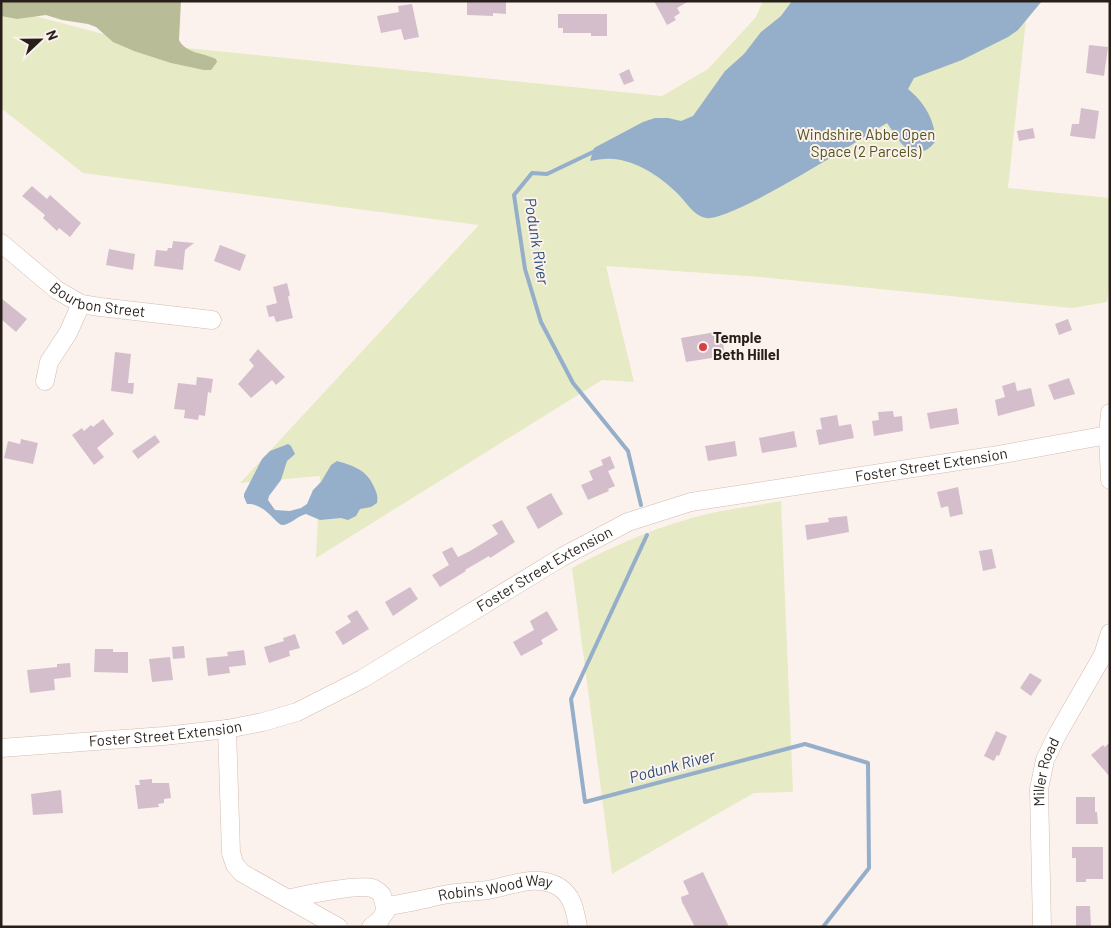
<svg xmlns="http://www.w3.org/2000/svg" width="1111" height="928" viewBox="0 0 1111 928" font-family="Barlow,sans-serif">
<style>
.green{fill:#e6eac5}
.forest{fill:#b8bd98}
.water{fill:#95aeca}
.lines{fill:none;stroke-linecap:round;stroke-linejoin:round}
.stream{stroke:#95aeca;stroke-width:4}
.building{fill:#d5becc}
.minor-casing{stroke:#d4bbaf;stroke-width:19}
.minor{stroke:#fff;stroke-width:18}
.poi-dot{fill:#d24244;stroke:#fcf2ed;stroke-width:2}
.labels{text-anchor:middle;stroke-width:4;stroke-linejoin:round;paint-order:stroke}
.park-label{font-size:15px;fill:#51551b;stroke:#fcf2ed}
.street-label{font-size:15px;fill:#281f1a;stroke:#fcf2ed}
.poi-label{font-size:15px;font-weight:bold;fill:#281f1a;stroke:#fcf2ed;text-anchor:start}
.water-label{font-size:16px;font-style:italic;fill:#2a4f77;stroke:#fcf2ed}
</style>
<rect width="100%" height="100%" fill="#fcf2ed"/>
<g class="green">
<polygon points="763,1 1028,1 1008,188 1110,198 1110,280 1107,302 1072,308 760,277 606,266 634,382 602,380 316,558 320,476 240,483 479,225 83,173 1,108 1,7 137,43 662,96 708,69 756,17"/>
<path d="M 781,501 L 793,792 L 754,793 L 612,874 L 572,568 C 618,543 665,523 716,512 C 737,508 759,505 781,501 Z"/>
</g>
<path class="forest" d="M 1,1 L 181,1 L 179,40 C 185,53 204,53 216,59 L 217,62 L 211,70 L 204,70 L 171,63 L 134,51 L 113,42 L 96,27 L 88,24 L 62,20 L 46,15 L 17,19 L 1,16 Z"/>
<g class="water">
<path d="M 792,1 L 1042,1 L 1018,30 L 1008,37 L 962,60 L 914,78 L 908,89 C 924,102 936,121 935,142 C 933,144 929,149 926,150 C 906,159 896,135 887,123 C 859,140 731,222 706,218 C 694,216 686,202 678,194 C 661,177 636,160 612,159 C 605,158 597,160 590,161 L 594,148 L 643,122 L 655,118 L 668,118 L 681,121 L 693,116 L 725,71 L 744,54 L 761,32 L 781,16 Z"/>
<path d="M 288,444 L 291,446 L 295,454 L 287,461 L 281,480 L 269,496 L 268,500 L 275,510 L 290,511 L 301,508 L 307,504 L 313,490 L 321,482 L 331,465 L 337,461 C 354,466 367,470 374,487 C 377,493 378,497 377,503 L 371,507 L 360,509 L 356,516 L 348,520 L 341,518 L 320,520 L 306,514 C 298,516 292,523 284,525 C 276,527 267,503 247,504 L 244,497 L 244,494 L 262,459 L 270,451 Z"/>
</g>
<g class="lines">
<g class="stream">
<polyline points="597,152 593,152 547,174 532,173 514,195 525,269 541,322 573,383 628,451 641,505"/>
<polyline points="647,535 571,699 585,802 805,744 868,763 869,868 823,927"/>
</g>
</g>
<g class="building">
<polygon points="467,1 506,1 506,14 493,13 493,16 467,15"/>
<polygon points="654,1 689,1 677,8 680,13 674,17 676,20 667,25"/>
<polygon points="412,4 419,37 404,40 401,29 381,33 377,16 399,12 398,6"/>
<polygon points="558,14 607,14 607,36 591,36 591,33 563,33 563,28 558,28"/>
<polygon points="1089,45 1108,47 1104,76 1086,73"/>
<polygon points="629,69 634,81 624,85 619,74"/>
<polygon points="1081,108 1099,111 1095,139 1070,136 1072,124 1079,124"/>
<polygon points="1033,128 1035,138 1019,141 1017,131"/>
<polygon points="32,186 47,199 50,195 81,223 70,237 59,228 57,231 43,218 45,215 22,196"/>
<polygon points="173,241 194,243 185,250 183,270 154,266 156,250 167,251 168,248 172,248"/>
<polygon points="220,245 246,255 240,271 214,261"/>
<polygon points="109,249 135,254 133,270 106,265"/>
<polygon points="287,283 290,295 288,297 293,318 276,322 274,316 269,317 266,306 277,303 273,287"/>
<polygon points="1,298 27,319 16,332 1,319"/>
<polygon points="1068,319 1072,330 1059,335 1055,324"/>
<polygon points="721,331 725,356 686,362 681,338"/>
<polygon points="258,349 285,377 276,385 272,380 251,398 238,384 254,366 249,360"/>
<polygon points="115,352 131,354 128,383 134,383 133,394 111,391"/>
<polygon points="197,377 213,379 211,393 208,392 205,416 199,415 198,420 184,418 185,410 174,409 178,383 196,385"/>
<polygon points="1069,378 1075,394 1054,400 1048,385"/>
<polygon points="1015,382 1017,391 1031,388 1035,406 998,416 995,400 1005,397 1002,386"/>
<polygon points="957,408 959,424 930,429 927,413"/>
<polygon points="893,411 894,417 902,416 903,431 874,436 872,421 879,420 878,412"/>
<polygon points="837,415 839,426 851,424 854,438 819,445 816,430 822,429 820,418"/>
<polygon points="103,419 114,434 97,448 104,457 94,465 72,435 82,428 84,431 91,425 93,427"/>
<polygon points="794,431 797,447 762,453 759,438"/>
<polygon points="155,435 160,442 138,459 132,451"/>
<polygon points="21,439 38,443 33,464 4,458 8,441 20,444"/>
<polygon points="735,441 737,456 708,461 705,446"/>
<polygon points="610,456 615,468 608,471 615,486 608,489 609,491 588,500 581,485 593,480 589,471 603,465 601,460"/>
<polygon points="958,487 963,514 950,517 948,506 941,508 937,492"/>
<polygon points="551,493 563,514 538,529 526,507"/>
<polygon points="847,516 849,532 807,540 805,525 829,522 828,518"/>
<polygon points="502,520 515,542 490,558 489,556 465,570 466,571 440,587 432,575 449,565 442,552 452,547 458,557 470,551 498,534 492,525"/>
<polygon points="992,549 996,568 983,571 979,551"/>
<polygon points="410,587 418,599 393,616 385,602"/>
<polygon points="357,610 369,629 343,645 335,632 351,622 347,616"/>
<polygon points="547,611 558,630 541,640 543,644 521,656 513,642 534,630 530,621"/>
<polygon points="295,634 300,648 289,651 290,656 269,663 264,647 284,641 283,638"/>
<polygon points="184,646 185,658 173,659 172,647"/>
<polygon points="95,649 113,649 113,652 128,652 128,673 94,672"/>
<polygon points="244,650 246,665 229,667 230,673 208,676 206,658 228,656 227,652"/>
<polygon points="170,657 173,680 152,682 149,659"/>
<polygon points="70,663 71,677 54,679 55,690 30,693 27,670 57,667 57,664"/>
<polygon points="1030,673 1042,680 1031,696 1020,688"/>
<polygon points="996,731 1007,736 999,756 997,755 994,761 984,756"/>
<polygon points="1110,742 1110,777 1091,755 1103,745 1105,747"/>
<polygon points="152,779 152,783 169,783 171,798 164,799 164,803 158,804 159,807 138,809 135,785 140,785 139,780"/>
<polygon points="61,790 63,813 33,815 31,794"/>
<polygon points="1076,797 1095,797 1095,812 1097,812 1098,824 1076,824"/>
<polygon points="1072,847 1103,847 1103,879 1086,879 1086,882 1076,882 1076,858 1072,858"/>
<polygon points="703,872 729,927 695,927 682,902 681,897 689,894 683,881"/>
<polygon points="1076,906 1090,906 1091,927 1076,927"/>
</g>
<g class="lines">
<defs>
<g id="minor">
<path id="s1" d="M 1,243 L 57,290 L 81,304 L 100,307 L 212,320"/>
<polyline points="45,381 49,362 68,333 81,304"/>
<polyline points="1110,413 1108,435 1110,480"/>
<polyline points="227,729 231,853 235,865 242,873 338,927"/>
<path id="s2" d="M 1,748 L 164,736 L 227,729 L 263,722 L 297,712 L 362,679 L 562,557 L 628,522 L 691,502 L 992,456 L 1108,435"/>
<path d="M 288,899 C 304,895 358,884 372,888 C 376,889 379,892 382,895 L 386,911 L 379,921 L 371,927"/>
<path id="s3" d="M 386,906 C 405,904 424,899 443,895 C 458,892 473,892 488,890 C 511,886 537,873 559,887 C 573,896 575,911 578,927"/>
<path id="s4" d="M 1042,927 L 1039,789 L 1045,760 L 1057,735 L 1103,655 L 1110,633"/>
</g>
</defs>
<use href="#minor" class="minor-casing"/>
<use href="#minor" class="minor"/>
</g>
<circle class="poi-dot" cx="703" cy="347" r="5"/>
<g class="labels">
<g class="park-label">
<text x="866" y="140">Windshire Abbe Open<tspan x="866" dy="17">Space (2 Parcels)</tspan></text>
</g>
<g class="street-label">
<text dy="5" stroke="none"><textPath href="#s1" startOffset="116">Bourbon Street</textPath></text>
<text dy="5" stroke="none"><textPath href="#s2" startOffset="990">Foster Street Extension</textPath></text>
<text dy="5" stroke="none"><textPath href="#s2" startOffset="585">Foster Street Extension</textPath></text>
<text dy="5" stroke="none"><textPath href="#s2" startOffset="165">Foster Street Extension</textPath></text>
<text dy="5" stroke="none"><textPath href="#s4" startOffset="156">Miller Road</textPath></text>
<text dy="5" stroke="none"><textPath href="#s3" startOffset="111">Robin's Wood Way</textPath></text>
</g>
<g class="poi-label">
<text x="713" y="343">Temple<tspan x="713" dy="17">Beth Hillel</tspan></text>
</g>
<g class="water-label">
<text transform="translate(537 241) rotate(81)" y="6">Podunk River</text>
<text transform="translate(672 766) rotate(-15)" y="6">Podunk River</text>
</g>
</g>
<rect width="1111" height="928" fill="none" stroke="#281f1a" stroke-width="5"/>
<g transform="translate(40 40) rotate(68)" stroke="#fcf2ed" stroke-width="4" paint-order="stroke">
<path d="M0-4L9 19L0 12L-9 19Z" fill="#281f1a"/>
<text y="-8" font-size="14" font-weight="bold" text-anchor="middle" fill="#281f1a">N</text>
</g>
</svg>
